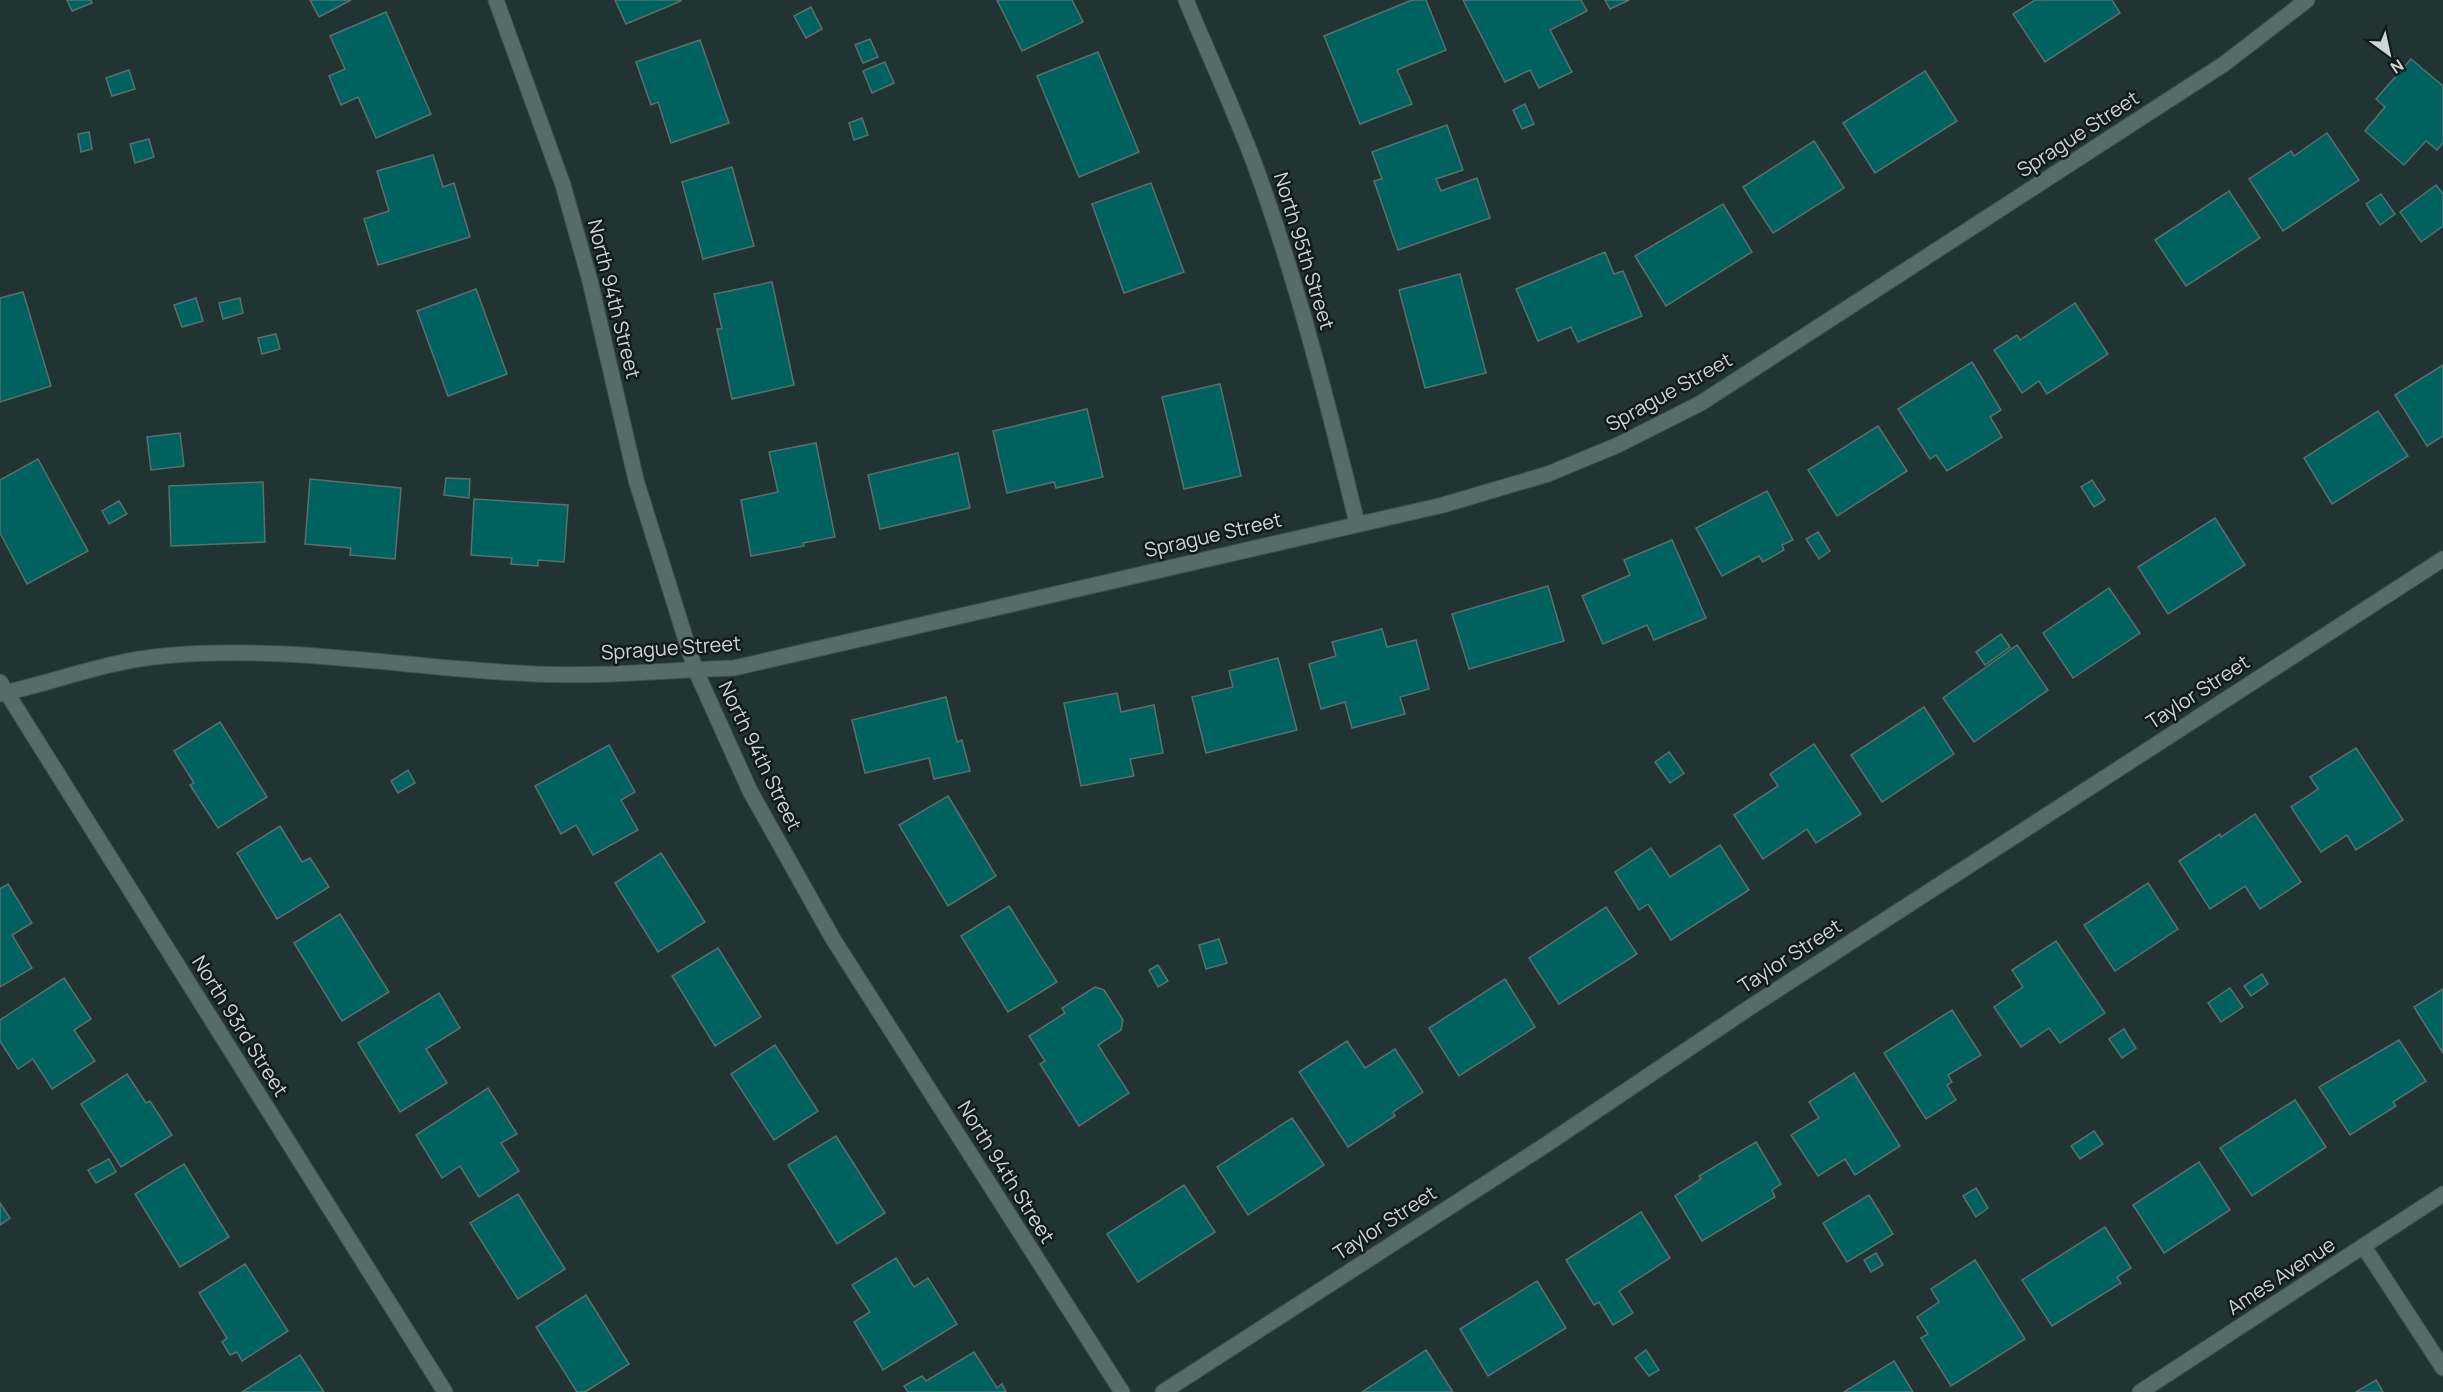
<svg xmlns="http://www.w3.org/2000/svg" width="2443" height="1392" viewBox="0 0 2443 1392" font-family="Manrope,sans-serif">
<style>
.building{fill:#00625f;stroke:#5a6f6e;stroke-width:1.5}
.lines{fill:none;stroke-linecap:round;stroke-linejoin:round}
.minor-casing{stroke:#3f504f;stroke-width:17}
.minor{stroke:#576b6a;stroke-width:15}
.labels{text-anchor:middle;stroke-width:5;stroke-linejoin:round;paint-order:stroke}
.street-label{font-size:20px;fill:#cbd6d5;stroke:#121a1a}
</style>
<rect width="100%" height="100%" fill="#213433"/>
<g class="building">
<polygon points="67,0 91,0 92,3 72,11"/>
<polygon points="310,0 351,0 319,17"/>
<polygon points="615,0 681,0 681,1 626,24"/>
<polygon points="997,0 1072,0 1083,22 1022,51"/>
<polygon points="1412,0 1426,0 1446,50 1397,70 1412,104 1360,124 1324,36"/>
<polygon points="1463,0 1581,0 1587,11 1550,30 1572,72 1539,88 1530,70 1505,82"/>
<polygon points="1605,0 1629,0 1610,9"/>
<polygon points="2035,0 2112,0 2120,13 2045,62 2013,14"/>
<polygon points="811,7 822,29 806,38 794,16"/>
<polygon points="386,12 431,114 376,138 358,97 341,105 329,76 345,69 330,36"/>
<polygon points="870,39 878,57 863,63 855,45"/>
<polygon points="700,40 729,123 671,143 658,102 651,105 636,62"/>
<polygon points="1098,52 1139,152 1079,177 1037,76"/>
<polygon points="2411,59 2443,86 2443,143 2437,150 2426,141 2404,165 2365,131 2385,107 2376,99"/>
<polygon points="885,62 894,83 872,93 863,71"/>
<polygon points="129,70 135,89 112,96 106,78"/>
<polygon points="1925,71 1957,121 1875,173 1843,123"/>
<polygon points="1525,104 1534,124 1522,129 1513,110"/>
<polygon points="862,118 868,135 854,140 849,123"/>
<polygon points="1447,125 1463,170 1436,179 1441,191 1477,178 1490,218 1398,250 1374,181 1382,179 1372,152"/>
<polygon points="89,132 92,149 81,152 78,134"/>
<polygon points="2327,133 2359,180 2283,231 2249,179 2291,151 2294,156"/>
<polygon points="149,139 154,157 135,163 130,144"/>
<polygon points="1814,141 1844,188 1773,233 1743,187"/>
<polygon points="433,155 443,187 454,183 470,237 378,265 364,219 389,211 377,171"/>
<polygon points="732,167 754,246 703,259 682,182"/>
<polygon points="1151,183 1184,272 1124,293 1092,204"/>
<polygon points="2436,185 2443,194 2443,226 2421,242 2400,212"/>
<polygon points="2229,191 2260,238 2186,286 2155,240"/>
<polygon points="2381,194 2395,214 2380,225 2366,204"/>
<polygon points="1723,204 1752,252 1666,306 1635,256"/>
<polygon points="1605,252 1614,274 1623,271 1642,316 1578,342 1571,327 1538,341 1516,289"/>
<polygon points="1460,274 1486,373 1425,388 1399,290"/>
<polygon points="772,282 794,385 732,399 717,329 722,329 714,294"/>
<polygon points="476,289 507,374 448,396 417,311"/>
<polygon points="23,292 51,386 0,402 0,298"/>
<polygon points="196,298 203,321 182,327 174,305"/>
<polygon points="240,298 243,313 223,319 219,303"/>
<polygon points="2075,303 2108,354 2047,394 2039,381 2022,393 1994,350 2017,335 2020,340"/>
<polygon points="276,334 280,349 262,354 258,338"/>
<polygon points="1972,362 2001,410 1990,417 2002,437 1947,471 1936,455 1930,459 1898,409"/>
<polygon points="2443,365 2443,436 2427,446 2395,395"/>
<polygon points="1220,384 1241,476 1184,489 1162,397"/>
<polygon points="1087,409 1103,477 1056,488 1054,482 1007,493 993,431"/>
<polygon points="2378,411 2408,456 2332,504 2304,458"/>
<polygon points="1878,426 1907,471 1837,516 1808,470"/>
<polygon points="180,433 184,466 151,470 147,437"/>
<polygon points="816,443 835,537 803,543 804,546 751,556 741,500 778,492 769,452"/>
<polygon points="958,453 970,508 880,529 868,475"/>
<polygon points="38,459 88,551 27,584 0,533 0,480"/>
<polygon points="446,478 470,479 469,498 444,495"/>
<polygon points="310,479 401,488 395,559 350,555 351,548 305,544"/>
<polygon points="2092,480 2105,500 2094,507 2081,487"/>
<polygon points="263,482 265,542 171,546 169,486"/>
<polygon points="1767,491 1793,540 1782,545 1784,550 1763,562 1759,556 1722,576 1696,528"/>
<polygon points="474,499 568,505 564,562 538,560 538,566 511,564 512,558 471,555"/>
<polygon points="119,501 127,514 109,524 102,511"/>
<polygon points="2215,518 2245,565 2168,614 2138,567"/>
<polygon points="1818,532 1830,551 1819,559 1806,539"/>
<polygon points="1672,540 1706,618 1654,640 1647,625 1603,644 1582,596 1630,575 1624,560"/>
<polygon points="1548,586 1564,641 1469,669 1452,614"/>
<polygon points="2109,588 2140,633 2073,678 2043,633"/>
<polygon points="1382,629 1387,647 1416,640 1429,689 1400,697 1405,714 1352,728 1345,702 1321,709 1309,664 1336,656 1332,642"/>
<polygon points="2001,634 2010,647 1985,665 1976,652"/>
<polygon points="2017,645 2048,690 1974,742 1943,698"/>
<polygon points="1278,658 1297,730 1206,753 1192,697 1233,687 1229,671"/>
<polygon points="1117,693 1121,712 1154,705 1163,753 1130,759 1134,776 1081,786 1064,703"/>
<polygon points="946,697 957,742 962,740 970,771 934,779 929,758 865,773 852,720"/>
<polygon points="1924,707 1954,754 1882,802 1851,755"/>
<polygon points="220,722 267,797 218,828 190,785 194,783 174,751"/>
<polygon points="1814,744 1861,814 1816,843 1807,829 1763,859 1734,815 1778,786 1770,774"/>
<polygon points="609,745 635,792 621,800 638,830 593,855 576,825 561,834 535,786"/>
<polygon points="2356,748 2403,820 2356,850 2347,835 2321,852 2291,807 2318,789 2310,777"/>
<polygon points="1669,752 1684,773 1670,783 1655,762"/>
<polygon points="408,770 415,783 398,793 391,781"/>
<polygon points="948,796 996,876 948,906 899,825"/>
<polygon points="2255,814 2301,882 2260,909 2245,886 2210,909 2179,861 2220,834 2221,837"/>
<polygon points="280,826 302,862 310,858 329,887 277,919 237,853"/>
<polygon points="1720,845 1749,890 1671,940 1648,904 1639,910 1615,872 1651,848 1670,877"/>
<polygon points="661,853 705,922 658,952 615,883"/>
<polygon points="2148,883 2178,929 2115,971 2084,925"/>
<polygon points="8,884 32,923 12,935 32,968 0,987 0,889"/>
<polygon points="1009,906 1057,982 1008,1012 961,936"/>
<polygon points="1606,907 1637,954 1559,1004 1529,958"/>
<polygon points="340,914 389,992 342,1021 294,943"/>
<polygon points="1219,939 1227,963 1206,969 1199,945"/>
<polygon points="2056,941 2105,1013 2060,1043 2049,1028 2021,1047 1994,1007 2023,987 2012,970"/>
<polygon points="718,948 761,1017 715,1046 672,976"/>
<polygon points="1158,965 1168,981 1158,987 1149,970"/>
<polygon points="2262,974 2268,984 2251,996 2244,986"/>
<polygon points="64,978 91,1019 74,1030 95,1061 52,1089 33,1059 18,1069 0,1041 0,1020"/>
<polygon points="1505,979 1535,1027 1459,1076 1429,1028"/>
<polygon points="1095,987 1104,990 1123,1020 1121,1030 1098,1045 1129,1093 1079,1126 1040,1064 1045,1061 1029,1036 1065,1013 1062,1008"/>
<polygon points="2230,988 2243,1007 2221,1022 2208,1003"/>
<polygon points="2443,989 2443,1053 2414,1007"/>
<polygon points="439,993 460,1028 426,1049 447,1083 400,1112 358,1043"/>
<polygon points="1952,1010 1981,1055 1948,1075 1952,1082 1947,1085 1956,1100 1926,1119 1884,1053"/>
<polygon points="2124,1029 2136,1048 2122,1058 2109,1039"/>
<polygon points="2399,1040 2426,1081 2393,1102 2396,1106 2350,1135 2319,1087"/>
<polygon points="1347,1041 1365,1068 1395,1049 1423,1092 1393,1112 1395,1116 1348,1147 1299,1072"/>
<polygon points="775,1045 818,1111 774,1140 731,1074"/>
<polygon points="1854,1073 1900,1146 1855,1175 1845,1159 1818,1176 1791,1135 1819,1118 1809,1102"/>
<polygon points="127,1074 146,1103 150,1101 172,1135 121,1167 81,1104"/>
<polygon points="488,1088 517,1134 501,1143 519,1171 479,1197 460,1166 442,1178 416,1135"/>
<polygon points="2295,1100 2326,1147 2252,1196 2220,1148"/>
<polygon points="1292,1118 1324,1165 1248,1215 1217,1167"/>
<polygon points="2094,1131 2103,1144 2080,1159 2071,1146"/>
<polygon points="836,1136 885,1213 837,1244 788,1165"/>
<polygon points="1756,1142 1781,1184 1772,1190 1775,1197 1702,1241 1675,1196 1701,1179 1699,1176"/>
<polygon points="109,1159 116,1172 96,1183 88,1170"/>
<polygon points="2199,1162 2230,1210 2164,1253 2133,1205"/>
<polygon points="184,1164 229,1237 180,1267 135,1194"/>
<polygon points="1184,1185 1215,1232 1138,1282 1107,1234"/>
<polygon points="1976,1188 1988,1208 1976,1217 1963,1196"/>
<polygon points="518,1194 565,1269 518,1299 470,1223"/>
<polygon points="1869,1195 1893,1234 1847,1262 1823,1223"/>
<polygon points="0,1203 10,1218 0,1225"/>
<polygon points="1641,1212 1670,1258 1619,1291 1633,1313 1613,1325 1599,1302 1594,1305 1566,1260"/>
<polygon points="2105,1227 2131,1268 2117,1277 2121,1283 2052,1326 2022,1280"/>
<polygon points="1876,1253 1883,1265 1871,1272 1864,1260"/>
<polygon points="896,1258 914,1287 928,1278 957,1324 883,1370 854,1322 870,1312 852,1285"/>
<polygon points="1975,1260 2025,1339 1951,1386 1921,1338 1928,1334 1917,1317 1939,1302 1931,1289"/>
<polygon points="245,1264 288,1331 242,1361 237,1352 230,1355 222,1342 227,1338 199,1293"/>
<polygon points="1537,1281 1566,1328 1488,1376 1460,1329"/>
<polygon points="586,1295 629,1364 585,1392 577,1392 536,1327"/>
<polygon points="1426,1350 1453,1392 1362,1392"/>
<polygon points="1646,1350 1659,1370 1649,1376 1635,1358"/>
<polygon points="974,1352 997,1388 1002,1384 1006,1392 908,1392 904,1386 922,1376 926,1381"/>
<polygon points="300,1355 324,1392 242,1392"/>
<polygon points="1894,1361 1913,1392 1844,1392"/>
<polygon points="2376,1380 2383,1392 2356,1392"/>
</g>
<g class="lines">
<defs>
<g id="minor">
<polyline points="496,0 563,185 590,281 636,480 695,669 750,791 833,939 1122,1392"/>
<path d="M 1186,0 C 1209,56 1235,111 1256,168 C 1298,284 1328,404 1357,523"/>
<polyline points="0,682 445,1392"/>
<path d="M 0,694 C 55,682 107,661 163,656 C 288,644 411,669 535,674 C 601,677 667,670 734,668 L 1443,505 L 1548,474 L 1618,445 L 1701,403 L 2224,64 L 2307,0"/>
<polyline points="2364,1247 2443,1368"/>
<polyline points="1163,1392 1544,1146 1752,1006 2443,559"/>
<polyline points="2140,1392 2443,1194"/>
</g>
</defs>
<use href="#minor" class="minor-casing"/>
<use href="#minor" class="minor"/>
</g>
<g class="labels">
<g class="street-label">
<text transform="translate(2078 134) rotate(-33)" y="7">Sprague Street</text>
<text transform="translate(1304 251) rotate(73)" y="7">North 95th Street</text>
<text transform="translate(614 299) rotate(76)" y="7">North 94th Street</text>
<text transform="translate(1669 392) rotate(-29)" y="7">Sprague Street</text>
<text transform="translate(1213 535) rotate(-13)" y="7">Sprague Street</text>
<text transform="translate(671 648) rotate(-4)" y="7">Sprague Street</text>
<text transform="translate(2198 692) rotate(-33)" y="7">Taylor Street</text>
<text transform="translate(760 756) rotate(64)" y="7">North 94th Street</text>
<text transform="translate(1790 956) rotate(-33)" y="7">Taylor Street</text>
<text transform="translate(240 1026) rotate(58)" y="7">North 93rd Street</text>
<text transform="translate(1006 1172) rotate(58)" y="7">North 94th Street</text>
<text transform="translate(1385 1223) rotate(-33)" y="7">Taylor Street</text>
<text transform="translate(2281 1276) rotate(-33)" y="7">Ames Avenue</text>
</g>
</g>
<g transform="translate(2389 54) rotate(147)" stroke="#121a1a" stroke-width="4.5" paint-order="stroke">
<path d="M0-4.5L10 22L0 15L-10 22Z" fill="#cbd6d5"/>
<text y="-9" font-size="16" font-weight="bold" text-anchor="middle" fill="#cbd6d5">N</text>
</g>
</svg>
